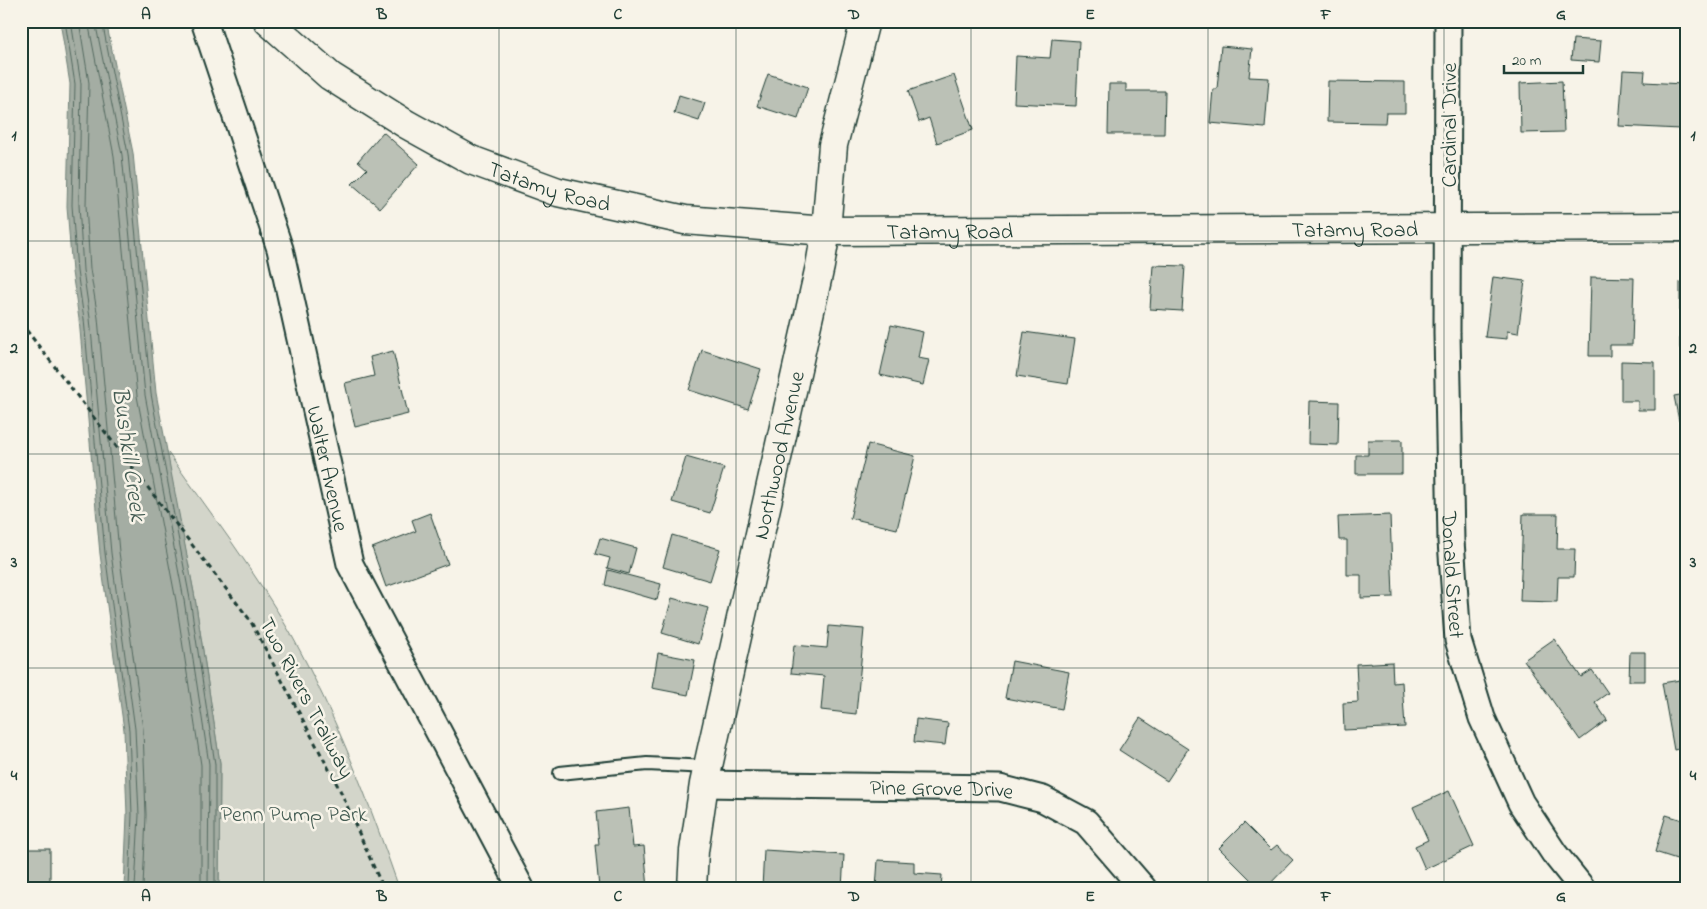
<svg xmlns="http://www.w3.org/2000/svg" width="1707" height="909" viewBox="0 0 1707 909" font-family="'Indie Flower',sans-serif">
<style>
.green{fill:#d3d5ca;stroke:#79897f}
.water{fill:#a4ada3;stroke:#6f8077}
.lines{fill:none;stroke-linecap:round;stroke-linejoin:round}
.shore{stroke:#546a60;stroke-width:1}
.building{fill:#bbc1b6;stroke:#1f3d34}
.service-casing{stroke:#1f3d34;stroke-width:16}
.minor-casing{stroke:#1f3d34;stroke-width:29}
.tertiary-casing{stroke:#1f3d34;stroke-width:31}
.secondary-casing{stroke:#1f3d34;stroke-width:31}
.path{stroke:#1f3d34;stroke-width:3;stroke-dasharray:5 4;stroke-linecap:butt}
.service{stroke:#f7f3e8;stroke-width:12}
.minor{stroke:#f7f3e8;stroke-width:25}
.tertiary{stroke:#f7f3e8;stroke-width:28}
.secondary{stroke:#f7f3e8;stroke-width:28}
.grid{fill:none;stroke:#1f3d34;stroke-width:1;stroke-opacity:0.55}
.labels{text-anchor:middle;stroke-width:5;stroke-linejoin:round;paint-order:stroke}
.street-label{font-size:22px;fill:#1f3d34;stroke:#f7f3e8}
.park-label{font-size:22px;fill:#435b52;stroke:#f7f3e8}
.water-label{font-size:24px;font-style:italic;fill:#405950;stroke:#f7f3e8}
.neatline{fill:none;stroke:#1f3d34;stroke-width:2}
.grid-label{font-size:16px;text-anchor:middle;font-weight:bold;fill:#1f3d34}
</style>
<rect width="100%" height="100%" fill="#f7f3e8"/>
<filter id="ink" filterUnits="userSpaceOnUse"><feTurbulence type="fractalNoise" baseFrequency=".02" numOctaves="2"/><feDisplacementMap in="SourceGraphic" scale="10" xChannelSelector="R" yChannelSelector="G"/><feConvolveMatrix kernelMatrix="1 2 1 2 8 2 1 2 1" color-interpolation-filters="sRGB"/></filter>
<g filter="url(#ink)">
<path class="green" d="M 166,450 C 209,511 255,571 292,636 C 336,715 369,802 399,888 L 219,888 L 220,763 L 195,598 Z"/>
<polygon class="water" points="60,21 106,21 133,153 156,393 195,598 220,763 219,888 124,888 127,815 124,730 100,554 79,319 72,272 67,206 70,84"/>
<g class="lines">
<g class="shore">
<polyline points="65,21 75,84 72,205 77,271 84,319 105,553 129,730 132,815 129,888"/>
<polyline points="71,21 81,84 79,205 83,270 90,318 111,553 135,729 139,815 135,888"/>
<polyline points="79,21 89,83 86,205 90,269 98,318 119,552 143,729 146,815 143,888"/>
<polyline points="88,21 114,156 137,396 176,601 201,765 201,888"/>
<polyline points="95,21 122,155 145,395 184,600 209,764 208,888"/>
<polyline points="102,21 128,154 151,394 190,599 215,764 215,888"/>
</g>
</g>
<g class="building">
<polygon points="1052,39 1079,41 1076,106 1014,103 1016,56 1050,58"/>
<polygon points="1573,39 1601,41 1599,62 1571,60"/>
<polygon points="1221,46 1252,49 1249,77 1269,78 1265,128 1210,123 1213,89 1217,89"/>
<polygon points="1623,70 1645,71 1644,82 1683,84 1680,129 1619,126"/>
<polygon points="768,74 808,87 798,119 757,106"/>
<polygon points="954,75 973,130 937,143 929,118 919,122 908,91"/>
<polygon points="1328,81 1405,82 1405,113 1386,113 1385,123 1327,122"/>
<polygon points="1562,81 1564,132 1521,133 1520,83"/>
<polygon points="1109,84 1126,84 1126,91 1165,91 1164,134 1108,134"/>
<polygon points="679,95 705,103 699,121 674,113"/>
<polygon points="383,132 419,164 380,208 352,184 367,169 358,161"/>
<polygon points="1153,265 1185,266 1182,311 1150,309"/>
<polygon points="1493,277 1525,281 1518,333 1507,331 1507,339 1485,337"/>
<polygon points="1591,277 1634,278 1632,345 1610,345 1610,356 1589,356"/>
<rect x="1680" y="282" width="6" height="66"/>
<polygon points="891,325 923,332 918,358 929,360 923,385 880,375"/>
<polygon points="1024,332 1075,339 1068,384 1017,376"/>
<polygon points="702,350 761,369 748,409 689,390"/>
<polygon points="393,351 408,414 355,427 345,383 374,376 370,357"/>
<polygon points="1621,361 1655,362 1655,410 1638,410 1638,401 1621,401"/>
<polygon points="1686,394 1686,420 1679,421 1674,396"/>
<polygon points="1309,401 1339,402 1338,445 1308,444"/>
<polygon points="1368,440 1402,440 1402,474 1356,474 1356,455 1368,455"/>
<polygon points="868,444 915,456 897,529 850,518"/>
<polygon points="686,457 724,468 710,513 672,502"/>
<polygon points="430,513 448,564 386,587 372,548 416,531 412,520"/>
<polygon points="1523,514 1558,514 1557,549 1575,549 1574,577 1558,577 1557,602 1520,601"/>
<polygon points="1390,515 1393,597 1361,598 1361,575 1347,575 1347,540 1339,540 1338,517"/>
<polygon points="672,535 720,549 710,581 663,567"/>
<polygon points="600,538 636,548 629,574 607,568 610,558 595,554"/>
<polygon points="608,570 661,584 657,600 605,585"/>
<polygon points="672,598 708,608 698,644 662,633"/>
<polygon points="829,626 864,629 856,714 821,710 824,676 791,673 794,645 827,648"/>
<polygon points="1554,639 1581,677 1592,670 1608,693 1595,702 1607,720 1580,740 1524,660"/>
<polygon points="1630,652 1645,652 1645,681 1629,681"/>
<polygon points="658,653 695,660 688,695 652,688"/>
<polygon points="1012,661 1069,672 1062,709 1005,698"/>
<polygon points="1392,662 1393,683 1402,682 1405,727 1344,730 1343,703 1358,702 1356,664"/>
<polygon points="1686,679 1686,747 1674,750 1662,683"/>
<polygon points="1140,718 1188,749 1167,781 1119,750"/>
<polygon points="916,719 948,723 945,745 914,742"/>
<polygon points="1449,791 1474,846 1425,869 1415,846 1428,840 1413,807"/>
<polygon points="629,808 633,847 644,846 648,888 599,888 595,845 599,845 596,812"/>
<polygon points="1666,815 1686,821 1686,862 1655,852"/>
<polygon points="1244,823 1271,850 1277,845 1293,860 1266,888 1259,888 1219,848"/>
<rect x="21" y="849" width="29" height="39"/>
<polygon points="764,850 844,855 842,888 762,888"/>
<polygon points="878,860 914,862 914,873 942,875 941,888 876,888"/>
</g>
<g class="lines">
<defs>
<polyline id="service" points="560,773 647,764 708,767"/>
<g id="minor">
<path id="s1" d="M 204,21 L 280,249 L 350,564 L 521,888"/>
<path id="s2" d="M 1448,21 L 1447,333 L 1451,541 L 1458,640 L 1482,718 L 1521,803 L 1554,853 L 1582,888"/>
<path id="s3" d="M 704,784 L 1000,788 L 1043,799 L 1086,822 L 1143,888"/>
</g>
<g id="tertiary">
<path id="s4" d="M 692,888 L 694,851 L 704,784 L 820,266 L 826,231 L 833,145 L 865,21"/>
</g>
<g id="secondary">
<path id="s5" d="M 268,21 L 330,76 L 406,124 L 471,160 L 558,192 L 685,220 L 826,231 L 1686,227"/>
</g>
</defs>
<use href="#service" class="service-casing"/>
<use href="#minor" class="minor-casing"/>
<use href="#tertiary" class="tertiary-casing"/>
<use href="#secondary" class="secondary-casing"/>
<polyline class="path" points="21,323 250,620 341,792 383,888"/>
<use href="#service" class="service"/>
<use href="#minor" class="minor"/>
<use href="#tertiary" class="tertiary"/>
<use href="#secondary" class="secondary"/>
</g>
</g>
<path class="grid" d="M 264,21 L 264,888M 499,21 L 499,888M 736,21 L 736,888M 971,21 L 971,888M 1208,21 L 1208,888M 1444,21 L 1444,888M 21,241 L 1686,241M 21,454 L 1686,454M 21,668 L 1686,668"/>
<g class="labels">
<g class="street-label">
<text transform="translate(1448 125) rotate(-90)" y="8">Cardinal Drive</text>
<text dy="8" stroke="none"><textPath href="#s5" startOffset="330">Tatamy Road</textPath></text>
<text dy="8" stroke="none"><textPath href="#s5" startOffset="1140">Tatamy Road</textPath></text>
<text dy="8" stroke="none"><textPath href="#s5" startOffset="735">Tatamy Road</textPath></text>
<text dy="8" stroke="none"><textPath href="#s4" startOffset="442">Northwood Avenue</textPath></text>
<text dy="8" stroke="none"><textPath href="#s1" startOffset="465">Walter Avenue</textPath></text>
<text dy="8" stroke="none"><textPath href="#s2" startOffset="554">Donald Street</textPath></text>
<text transform="translate(308 697) rotate(62)" y="8">Two Rivers Trailway</text>
<text dy="8" stroke="none"><textPath href="#s3" startOffset="238">Pine Grove Drive</textPath></text>
</g>
<g class="park-label">
<text x="294" y="821">Penn Pump Park</text>
</g>
<g class="water-label">
<text transform="translate(130 454) rotate(82)" y="8">Bushkill Creek</text>
</g>
</g>
<rect width="1707" height="909" fill="none" stroke="#f7f3e8" stroke-width="55"/>
<path d="M1504 65v8h79v-8" fill="none" stroke="#1f3d34" stroke-width="2.5"/>
<text x="1512" y="65" font-size="15" fill="#1f3d34" stroke="#f7f3e8" stroke-width="4" paint-order="stroke">20 m</text>
<rect x="28" y="28" width="1652" height="854" class="neatline"/>
<g class="grid-label">
<text x="146" y="19">A</text>
<text x="382" y="19">B</text>
<text x="618" y="19">C</text>
<text x="854" y="19">D</text>
<text x="1090" y="19">E</text>
<text x="1326" y="19">F</text>
<text x="1561" y="19">G</text>
<text x="14" y="140">1</text>
<text x="1693" y="140">1</text>
<text x="14" y="353">2</text>
<text x="1693" y="353">2</text>
<text x="14" y="567">3</text>
<text x="1693" y="567">3</text>
<text x="14" y="780">4</text>
<text x="1693" y="780">4</text>
<text x="146" y="901">A</text>
<text x="382" y="901">B</text>
<text x="618" y="901">C</text>
<text x="854" y="901">D</text>
<text x="1090" y="901">E</text>
<text x="1326" y="901">F</text>
<text x="1561" y="901">G</text>
</g>
</svg>
